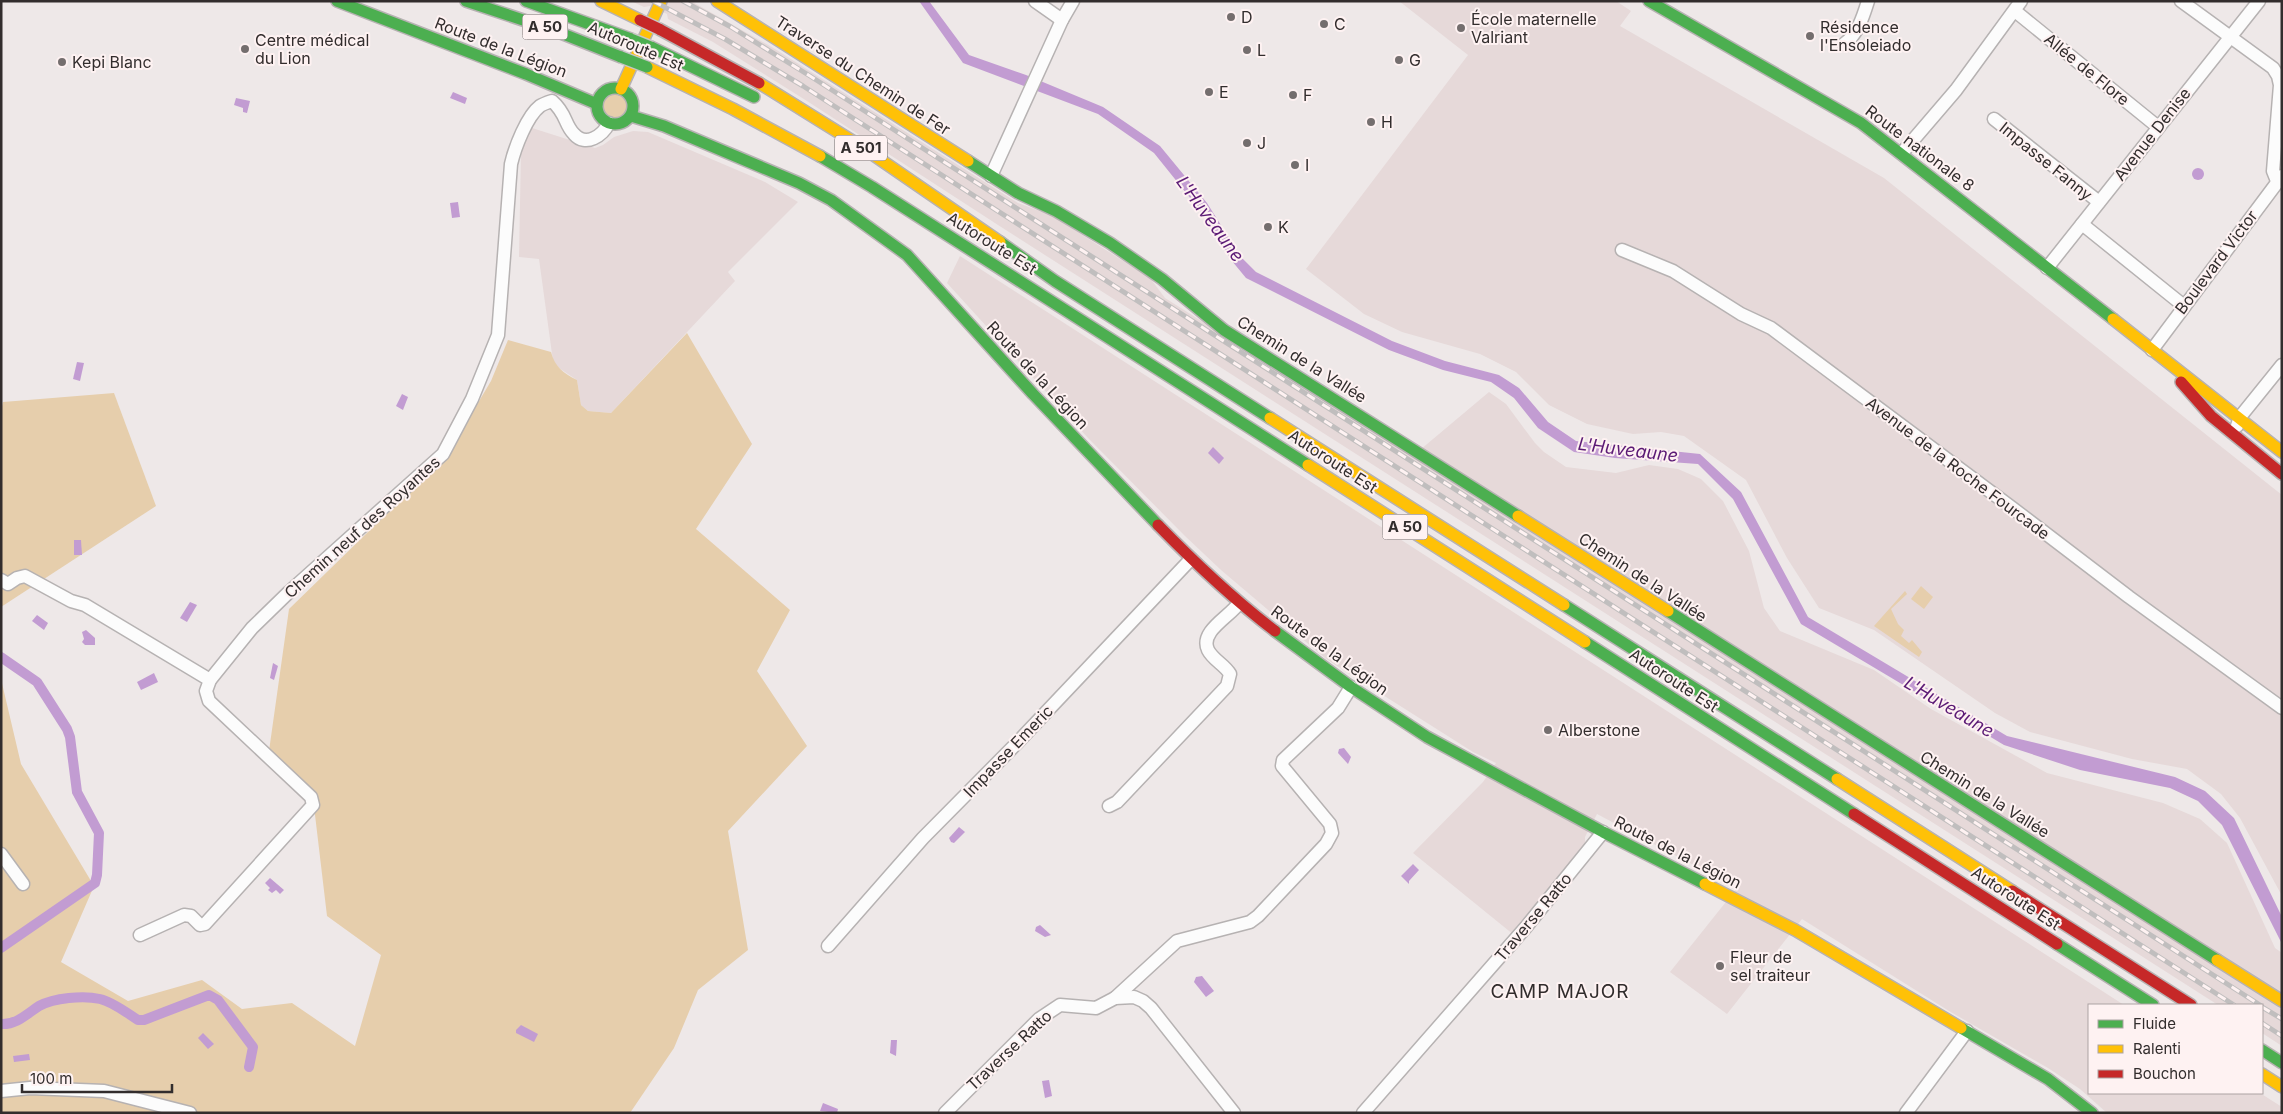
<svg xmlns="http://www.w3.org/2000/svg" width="2283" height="1114" viewBox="0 0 2283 1114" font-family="Inter,sans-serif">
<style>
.built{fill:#e6d9d9}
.green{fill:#e6ceac}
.water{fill:#c29cd2}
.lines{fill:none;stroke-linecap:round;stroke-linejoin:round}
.canal{stroke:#c29cd2;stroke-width:10}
.street-casing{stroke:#b6b2b2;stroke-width:15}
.fast-casing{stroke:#b6b2b2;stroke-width:14}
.slow-casing{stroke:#b6b2b2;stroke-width:14}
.jam-casing{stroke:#b6b2b2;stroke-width:14}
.street{stroke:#fcfcfc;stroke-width:12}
.fast{stroke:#4caf50;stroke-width:11}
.slow{stroke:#ffc107;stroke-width:11}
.jam{stroke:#c62828;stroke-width:11}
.rail-casing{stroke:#c0bebe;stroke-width:5}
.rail{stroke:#fef2f2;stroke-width:3;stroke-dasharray:9;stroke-linecap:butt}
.fast-bridge-casing{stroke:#c8c5c5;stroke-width:14;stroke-linecap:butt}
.jam-bridge-casing{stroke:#c8c5c5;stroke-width:14;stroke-linecap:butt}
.fast-bridge{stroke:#4caf50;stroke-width:11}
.jam-bridge{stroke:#c62828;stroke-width:11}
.poi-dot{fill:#746e6e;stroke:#fef2f2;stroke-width:2}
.labels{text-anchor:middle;stroke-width:4;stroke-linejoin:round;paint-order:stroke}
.shield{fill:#fef2f2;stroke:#6f6868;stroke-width:1}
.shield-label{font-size:15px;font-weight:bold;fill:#322d2d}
.poi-label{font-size:16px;fill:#322d2d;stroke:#fef2f2;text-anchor:start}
.street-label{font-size:16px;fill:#322d2d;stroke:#fef2f2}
.water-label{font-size:18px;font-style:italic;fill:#5b1a75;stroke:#fef2f2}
.quarter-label{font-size:19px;letter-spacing:1px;fill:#322d2d;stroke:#fef2f2}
</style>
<rect width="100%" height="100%" fill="#eee8e8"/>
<g class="built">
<polygon points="631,1 691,1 775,49 1018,203 1051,215 1150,278 1165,298 1414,455 1489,392 1506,404 1535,443 1544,452 1566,467 1616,473 1649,465 1678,469 1701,479 1723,501 1749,551 1764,608 1780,631 1874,670 1931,709 2047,773 2163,803 2200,819 2227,843 2275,948 2282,953 2282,1046 2262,1033 2262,1005 2218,1005 998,225 807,101 713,42 668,19 667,14 650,6 644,7"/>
<polygon points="1399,1 1616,1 1631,11 1620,26 1884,178 2282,495 2282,896 2240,818 2221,794 2187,769 2132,759 2030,732 1995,713 1874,630 1819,608 1787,558 1746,480 1684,436 1661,432 1633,434 1587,424 1549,405 1516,372 1480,354 1402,332 1364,314 1306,269 1468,55"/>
<polygon points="532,128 595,148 603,145 614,137 633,131 648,132 765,182 798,202 728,272 735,281 611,413 588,411 581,405 577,380 559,368 553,361 539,259 519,257 521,151"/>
<polygon points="960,256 2124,1005 2089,1005 2089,1093 2260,1093 2282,1107 2282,1113 2107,1113 2080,1089 2048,1068 1949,1011 1802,919 1727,1014 1670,972 1737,888 1597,814 1585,837 1585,852 1514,935 1413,853 1483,782 1496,763 1473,752 1326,659 1221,570 1185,536 1089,439 947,283"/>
</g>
<g class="green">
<circle cx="615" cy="106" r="12"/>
<path d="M 687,333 L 752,444 L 696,529 L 790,610 L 757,671 L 807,746 L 728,831 L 748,950 L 698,990 L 674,1048 L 630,1113 L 1,1113 L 1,679 L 21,764 L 94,886 L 61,962 L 128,1001 L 202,980 L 242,1009 L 292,1003 L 355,1046 L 381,955 L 327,916 L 313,798 L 269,751 L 289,609 L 447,455 L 491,381 L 508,340 L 551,352 C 555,367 563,373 577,380 L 581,405 L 588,411 L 611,413 Z"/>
<polygon points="114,393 156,506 1,607 1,411 3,402"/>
<polygon points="1921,586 1933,597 1924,609 1911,599"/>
<polygon points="1905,591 1907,594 1891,609 1898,624 1904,630 1901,636 1909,643 1912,640 1922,652 1919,657 1874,626"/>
</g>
<g class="water">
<polygon points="919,1 929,1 969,55 1026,75 1103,107 1160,146 1207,203 1241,257 1256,272 1392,341 1445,361 1499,375 1519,388 1548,422 1576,441 1700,454 1741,492 1808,617 2007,736 2175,777 2205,791 2234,818 2282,917 2282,944 2222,825 2198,801 2170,788 2080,770 2004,745 1801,624 1733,499 1698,464 1615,458 1574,452 1538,428 1514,398 1491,382 1443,370 1389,350 1246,278 1232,261 1199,209 1154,153 1098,114 963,63"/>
<polygon points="453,92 467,98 465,104 450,98"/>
<polygon points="236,98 250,101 247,113 243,112 243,108 234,105"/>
<circle cx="2198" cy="174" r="6"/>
<polygon points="458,202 460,217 452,218 450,203"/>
<polygon points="77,362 84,363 80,381 73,379"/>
<polygon points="402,394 408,397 403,410 396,406"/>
<polygon points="1213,447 1224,458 1219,464 1208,453"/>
<polygon points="74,540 81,540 82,555 74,555"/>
<polygon points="190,602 197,605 187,622 180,618"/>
<polygon points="37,615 48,623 44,630 32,621"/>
<polygon points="86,630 95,638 95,645 85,645 82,642 84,639 82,632"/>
<polygon points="273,663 278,666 274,680 270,678"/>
<polygon points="154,673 158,682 141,690 137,682"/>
<polygon points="1344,748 1351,757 1348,764 1338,753 1339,749"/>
<polygon points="959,827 965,832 954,843 951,842 949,838"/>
<polygon points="1413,864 1419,870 1409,881 1409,884 1401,876"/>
<polygon points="270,878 284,890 280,894 276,890 272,893 268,890 270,888 265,883"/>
<polygon points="1040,925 1051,935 1045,937 1035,931 1036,927"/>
<polygon points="1202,976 1214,991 1206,997 1194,982 1196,977"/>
<polygon points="521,1025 538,1034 534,1042 516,1033 516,1030"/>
<polygon points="203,1033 214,1044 208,1049 198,1038"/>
<polygon points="891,1040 897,1040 896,1056 890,1053"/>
<polygon points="29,1054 30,1060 14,1062 13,1056"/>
<polygon points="1049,1080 1052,1096 1045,1098 1042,1081"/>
<polygon points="823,1103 838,1109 837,1113 820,1111"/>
</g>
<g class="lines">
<g class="canal">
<polyline points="1,657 37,682 67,729 70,737 77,792 99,833 97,875 95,883 1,948"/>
<path d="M 1,1024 C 16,1025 27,1014 39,1006 C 54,998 83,995 100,999 C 113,1002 127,1013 138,1020 L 144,1020 L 209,995 L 218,1000 L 253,1047 L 249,1067"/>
</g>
<defs>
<g id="street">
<polyline points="1035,1 1062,20"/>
<polyline points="2181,1 2273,68 2278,76 2280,85 2273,171 2277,181"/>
<polyline points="2015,11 2158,127"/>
<path d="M 1844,44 C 1858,34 1863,17 1868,1"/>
<polyline points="1994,119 2099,202"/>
<polyline points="1902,153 1956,90 2021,1"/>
<polyline points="991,176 1062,20 1073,1"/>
<polyline points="2082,224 2184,306"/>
<polyline points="1622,250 1673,271 1741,314 1771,328 2011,507 2129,597 2282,708"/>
<polyline points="2047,268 2259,1"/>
<polyline points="2152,350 2282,176"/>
<polyline points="2237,426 2240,417 2282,365"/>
<polyline points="1,580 8,584 17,578 25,576 71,601 85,605 210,680"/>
<path d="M 1109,806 L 1117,802 L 1227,686 L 1230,674 C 1225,665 1213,660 1208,650 C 1199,631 1231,616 1239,603"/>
<polyline points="1,854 23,884"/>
<path d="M 140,935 L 184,915 L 191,916 L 200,925 L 205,924 L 313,805 L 311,797 L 209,701 L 206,691 L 210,680 L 252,628 L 289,592 L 443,454 L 472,399 L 498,335 L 511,164 C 515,147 527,116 540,106 C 543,104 549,102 552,101 C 567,114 564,124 574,134 C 586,148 603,135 609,123"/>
<polyline points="828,946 923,838 1016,744 1191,559"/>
<polyline points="1115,998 1177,941 1250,922 1258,916 1326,844 1332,833 1330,824 1282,766 1283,760 1338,708 1351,687"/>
<polyline points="1,1091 30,1088 104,1091 190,1113"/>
<polyline points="945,1113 1039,1019 1060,1005 1096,1008 1115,998 1134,997 1143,1001 1151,1008 1234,1113"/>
<polyline points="1363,1113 1526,927 1603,832"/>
<polyline points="1906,1113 1967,1031"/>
</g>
<g id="fast">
<polyline points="337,1 526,74 597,104"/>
<polyline points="466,1 553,30 621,57"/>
<polyline points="526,1 631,39"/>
<polyline points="1649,1 1861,123 2113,319"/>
<polyline points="651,47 754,97"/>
<circle cx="615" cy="106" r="18"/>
<polyline points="631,116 664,126 799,183 831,200 907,255 1033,394 1158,525"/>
<polyline points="820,156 872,187 1308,465"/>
<polyline points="968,161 1018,193 1056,211 1110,243 1162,279 1224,330 1518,516"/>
<polyline points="1000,242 1055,281 1270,418"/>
<polyline points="1564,605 1837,779"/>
<polyline points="1668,611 2217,960"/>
<polyline points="1275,631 1351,687 1427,737 1603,832 1705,884"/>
<polyline points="1585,642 1854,814"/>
<polyline points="2057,944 2153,1005"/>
<polyline points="1961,1028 2048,1079 2092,1113"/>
<polyline points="2262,1050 2282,1063"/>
</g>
<g id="slow">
<polyline points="601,1 640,20"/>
<polyline points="717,1 968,161"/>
<polyline points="647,67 733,109 820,156"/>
<polyline points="759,83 862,147 1000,242"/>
<polyline points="621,89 661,1"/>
<polyline points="2113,319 2282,452"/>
<polyline points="1270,418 1564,605"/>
<polyline points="1308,465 1585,642"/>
<polyline points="1518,516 1668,611"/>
<polyline points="1837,779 2012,891"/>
<polyline points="1705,884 1795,930 1961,1028"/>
<polyline points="2217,960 2282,1001"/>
<polyline points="2262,1074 2282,1087"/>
</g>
<g id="jam">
<polyline points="659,29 759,83"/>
<polyline points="2181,382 2211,416 2282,474"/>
<path d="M 1158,525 C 1195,563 1233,599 1275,631"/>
<polyline points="1854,814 2057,944"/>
<polyline points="2012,891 2191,1005"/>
</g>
</defs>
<use href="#street" class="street-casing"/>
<use href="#fast" class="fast-casing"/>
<use href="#slow" class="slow-casing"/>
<use href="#jam" class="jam-casing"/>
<use href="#street" class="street"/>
<use href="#fast" class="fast"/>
<use href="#slow" class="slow"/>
<use href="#jam" class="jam"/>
<defs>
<g id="rail">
<polyline points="653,1 725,39 803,86 2234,1005"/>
<polyline points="683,1 731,27 810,76 2260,1005"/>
<polyline points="2262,1007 2282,1019"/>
<polyline points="2262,1023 2282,1036"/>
</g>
</defs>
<use href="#rail" class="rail-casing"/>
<use href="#rail" class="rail"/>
<defs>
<g id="fast-bridge">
<polyline points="631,39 651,47"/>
<polyline points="621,57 647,67"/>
</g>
<polyline id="jam-bridge" points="640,20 659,29"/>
</defs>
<use href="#fast-bridge" class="fast-bridge-casing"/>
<use href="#jam-bridge" class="jam-bridge-casing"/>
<use href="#fast-bridge" class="fast-bridge"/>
<use href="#jam-bridge" class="jam-bridge"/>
</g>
<g class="poi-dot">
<circle cx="1231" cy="17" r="5"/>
<circle cx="1324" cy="24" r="5"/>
<circle cx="1461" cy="28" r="5"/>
<circle cx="1810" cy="36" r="5"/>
<circle cx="245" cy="49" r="5"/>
<circle cx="1247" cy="50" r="5"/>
<circle cx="1399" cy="60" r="5"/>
<circle cx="62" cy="62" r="5"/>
<circle cx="1209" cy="92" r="5"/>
<circle cx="1293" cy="95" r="5"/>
<circle cx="1371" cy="122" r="5"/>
<circle cx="1247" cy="143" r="5"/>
<circle cx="1295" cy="165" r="5"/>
<circle cx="1268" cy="227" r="5"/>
<circle cx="1548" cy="730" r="5"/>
<circle cx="1720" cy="966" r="5"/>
</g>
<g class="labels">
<g class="shield">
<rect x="522.5" y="14.5" width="45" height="25" rx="4"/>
<rect x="835" y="135.5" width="52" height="25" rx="4"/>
<rect x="1382.5" y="514.5" width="45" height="25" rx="4"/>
</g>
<g class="shield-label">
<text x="545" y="32">A 50</text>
<text x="861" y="153">A 501</text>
<text x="1405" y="532">A 50</text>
</g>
<g class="poi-label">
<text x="1241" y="23">D</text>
<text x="1471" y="25">École maternelle<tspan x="1471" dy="18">Valriant</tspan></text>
<text x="1334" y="30">C</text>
<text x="1820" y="33">Résidence<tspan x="1820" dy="18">l'Ensoleiado</tspan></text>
<text x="255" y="46">Centre médical<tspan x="255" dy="18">du Lion</tspan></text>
<text x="1257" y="56">L</text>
<text x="1409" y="66">G</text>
<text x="72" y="68">Kepi Blanc</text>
<text x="1219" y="98">E</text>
<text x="1303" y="101">F</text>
<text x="1381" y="128">H</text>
<text x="1257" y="149">J</text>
<text x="1305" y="171">I</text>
<text x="1278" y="233">K</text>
<text x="1558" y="736">Alberstone</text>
<text x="1730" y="963">Fleur de<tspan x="1730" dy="18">sel traiteur</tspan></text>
</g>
<g class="street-label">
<text transform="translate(636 46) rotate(23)" y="6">Autoroute Est</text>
<text transform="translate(501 47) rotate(21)" y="6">Route de la Légion</text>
<text transform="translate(2087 69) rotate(39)" y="6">Allée de Flore</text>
<text transform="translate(863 75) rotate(33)" y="6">Traverse du Chemin de Fer</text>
<text transform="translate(2152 134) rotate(-52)" y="6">Avenue Denise</text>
<text transform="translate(1920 148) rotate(37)" y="6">Route nationale 8</text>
<text transform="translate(2046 161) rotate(39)" y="6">Impasse Fanny</text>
<text transform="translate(992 243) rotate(32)" y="6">Autoroute Est</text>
<text transform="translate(2216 262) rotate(-53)" y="6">Boulevard Victor</text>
<text transform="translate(1302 359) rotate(32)" y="6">Chemin de la Vallée</text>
<text transform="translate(1038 375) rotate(47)" y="6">Route de la Légion</text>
<text transform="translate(1333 461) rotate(33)" y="6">Autoroute Est</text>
<text transform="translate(1958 468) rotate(37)" y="6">Avenue de la Roche Fourcade</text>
<text transform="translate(362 527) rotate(-42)" y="6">Chemin neuf des Royantes</text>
<text transform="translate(1643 577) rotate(33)" y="6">Chemin de la Vallée</text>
<text transform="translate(1330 650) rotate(36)" y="6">Route de la Légion</text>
<text transform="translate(1674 680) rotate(33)" y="6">Autoroute Est</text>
<text transform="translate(1008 751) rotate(-46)" y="6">Impasse Emeric</text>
<text transform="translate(1985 794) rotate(32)" y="6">Chemin de la Vallée</text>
<text transform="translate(1678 852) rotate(27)" y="6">Route de la Légion</text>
<text transform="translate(2016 898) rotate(33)" y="6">Autoroute Est</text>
<text transform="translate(1533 917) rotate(-50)" y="6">Traverse Ratto</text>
<text transform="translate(1009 1050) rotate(-43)" y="6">Traverse Ratto</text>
</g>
<g class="water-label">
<text transform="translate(1210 219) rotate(54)" y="6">L'Huveaune</text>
<text transform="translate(1628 450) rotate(7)" y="6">L'Huveaune</text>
<text transform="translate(1949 707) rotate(31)" y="6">L'Huveaune</text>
</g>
<g class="quarter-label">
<text x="1560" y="998">CAMP MAJOR</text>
</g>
</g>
<rect width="2283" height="1114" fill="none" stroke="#322d2d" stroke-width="5"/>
<rect x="2088" y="1004" width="175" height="90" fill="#fef2f2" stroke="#aca3a3"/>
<rect x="2098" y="1020" width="25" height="8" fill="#4caf50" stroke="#aca3a3"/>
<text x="2133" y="1029" font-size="15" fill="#322d2d">Fluide</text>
<rect x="2098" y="1045" width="25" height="8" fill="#ffc107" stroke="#aca3a3"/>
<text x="2133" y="1054" font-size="15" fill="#322d2d">Ralenti</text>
<rect x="2098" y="1070" width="25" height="8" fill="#c62828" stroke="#aca3a3"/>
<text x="2133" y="1079" font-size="15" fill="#322d2d">Bouchon</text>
<path d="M22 1084v8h150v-8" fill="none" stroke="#322d2d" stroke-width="2.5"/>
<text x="30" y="1084" font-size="15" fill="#322d2d" stroke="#fef2f2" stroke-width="4" paint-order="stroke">100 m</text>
</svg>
